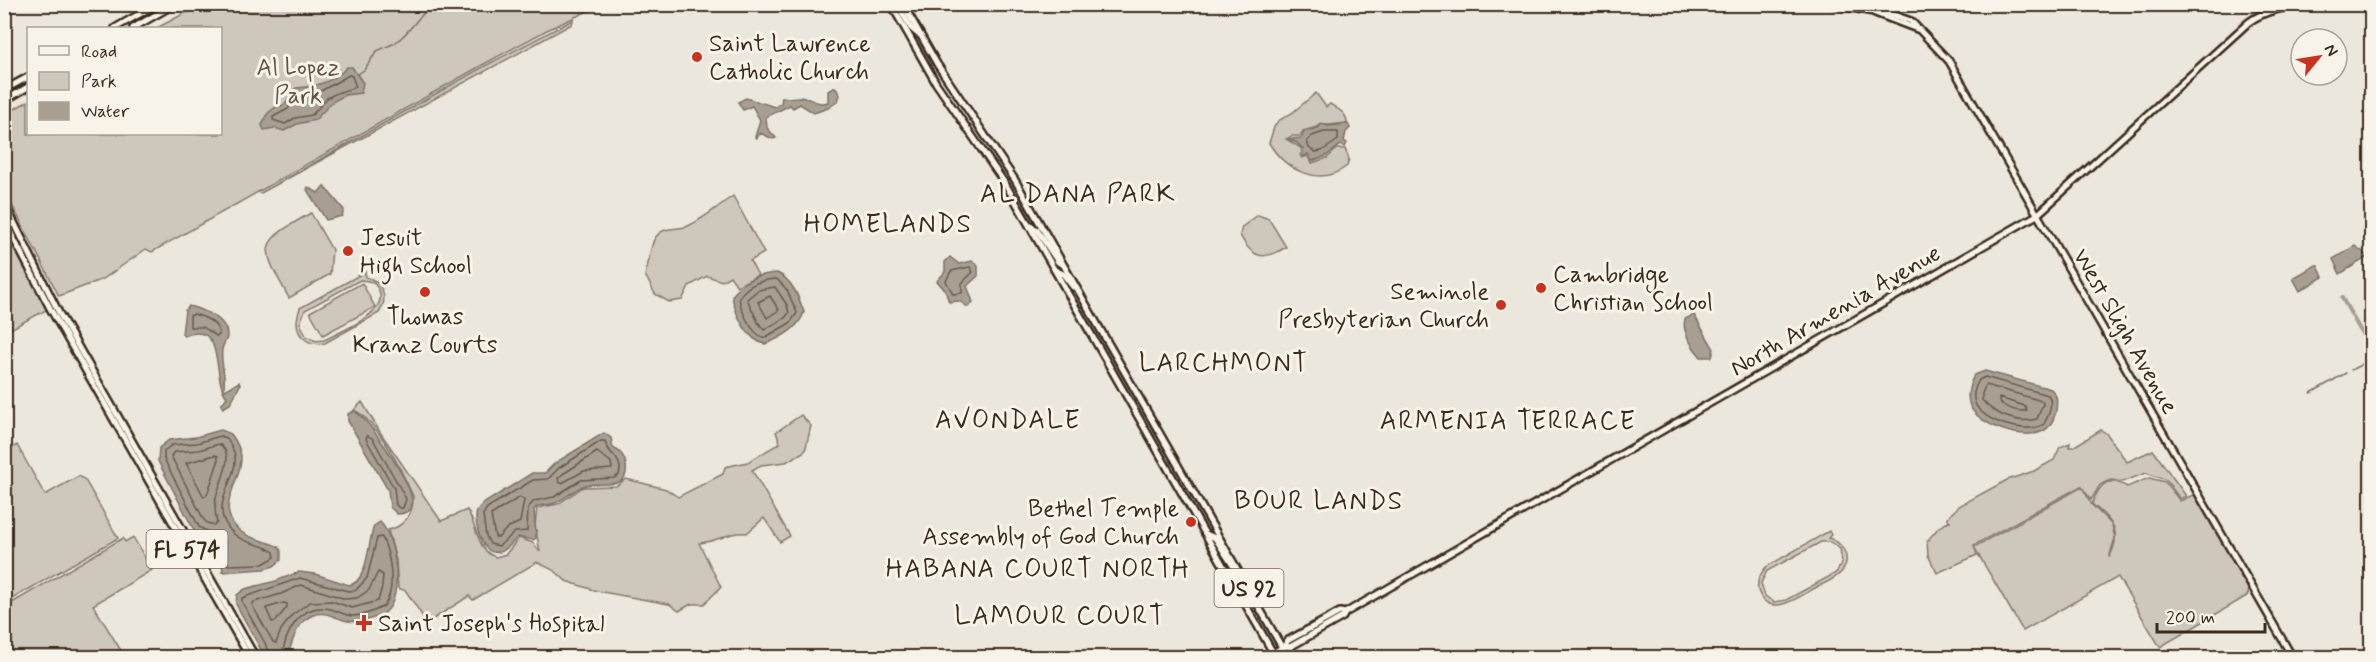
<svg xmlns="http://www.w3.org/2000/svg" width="2376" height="662" viewBox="0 0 2376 662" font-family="Mynerve,sans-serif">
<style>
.green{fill:#cec8bc;stroke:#84796d;stroke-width:1.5;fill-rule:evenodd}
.water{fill:#a89f93;stroke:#7c7064;stroke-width:1.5}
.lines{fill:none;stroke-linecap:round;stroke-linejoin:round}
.shore{stroke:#67594d;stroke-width:1.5}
.stream{stroke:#7c7064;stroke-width:1.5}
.canal{stroke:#a89f93;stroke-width:4}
.major-casing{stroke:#3b2a1e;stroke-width:10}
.major{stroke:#f7f3e8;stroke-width:5}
.poi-dot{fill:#c8321e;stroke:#f7f3e8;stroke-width:2}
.labels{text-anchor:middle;stroke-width:6;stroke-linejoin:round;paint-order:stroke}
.shield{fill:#f7f3e8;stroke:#73665b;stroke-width:1.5}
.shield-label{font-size:22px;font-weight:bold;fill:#3b2a1e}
.poi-label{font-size:24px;fill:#3b2a1e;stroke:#f7f3e8;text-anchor:start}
.park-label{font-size:24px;fill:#605246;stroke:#f7f3e8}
.street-label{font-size:24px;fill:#3b2a1e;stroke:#f7f3e8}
.neighbourhood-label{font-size:26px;letter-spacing:1.5px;fill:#3b2a1e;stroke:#f7f3e8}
</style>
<rect width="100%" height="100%" fill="#ece7dc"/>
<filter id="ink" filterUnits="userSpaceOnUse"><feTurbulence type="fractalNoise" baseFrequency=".0167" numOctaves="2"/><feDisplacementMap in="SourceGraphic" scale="12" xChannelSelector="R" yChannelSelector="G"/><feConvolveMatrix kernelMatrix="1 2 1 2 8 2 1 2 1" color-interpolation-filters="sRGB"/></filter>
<g filter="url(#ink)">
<g class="green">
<polygon points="200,5 601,5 547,30 484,64 152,252 146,249 103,279 59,296 5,191 4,115 28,101 28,134 220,134 220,28 157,28"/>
<polygon points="573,20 572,24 259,194 485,66"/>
<path d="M 1316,93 L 1326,107 L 1330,104 C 1338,109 1347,113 1347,123 L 1328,125 L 1322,123 L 1317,127 L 1303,131 L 1300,136 L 1292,136 L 1286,139 L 1301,148 L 1302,153 L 1300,155 L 1302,158 L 1307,156 L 1312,163 L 1327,158 L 1337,149 L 1345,149 L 1349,159 L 1347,166 C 1320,188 1285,170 1269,143 L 1274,127 L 1278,121 L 1292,113 Z"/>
<path d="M 733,196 L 764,253 L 750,261 L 758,275 L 737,286 L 730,276 L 722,281 L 707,276 L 689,286 L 682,300 L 669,302 L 655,294 L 645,275 C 649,264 650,246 655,238 C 664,226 673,230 685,227 C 697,224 721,204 733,196 Z"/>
<path d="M 311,213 L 332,250 L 330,274 L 289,298 C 260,245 256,244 311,213 Z"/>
<path d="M 1258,215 L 1269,219 L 1286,247 C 1264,261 1252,259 1240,235 L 1242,227 Z"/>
<polygon points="4,225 48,309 5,332 4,332"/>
<path d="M 365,272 L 366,277 C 383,282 389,298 379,313 L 325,343 C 311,346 297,339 297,322 C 297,317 299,312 300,308 ZM 360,280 C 368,280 376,282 379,291 C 389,313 340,332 324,340 L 316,341 L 306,336 L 300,323 L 305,310 Z"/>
<polygon points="362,283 375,307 323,335 310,312"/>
<path d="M 362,402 L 380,432 L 441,521 L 467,510 C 477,525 477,552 496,557 L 506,554 L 519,538 L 533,543 L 540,552 L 535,525 L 537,508 L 558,504 L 583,487 L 616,486 L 626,479 L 666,489 L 678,497 L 723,474 L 725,467 L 748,462 L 780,443 L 776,432 L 801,415 L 811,426 L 805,451 L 786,462 L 761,465 L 752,470 L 790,536 L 780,542 L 764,518 L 747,533 C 730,531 717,542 699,543 L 721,587 L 704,604 L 691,604 L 679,611 L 669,604 L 597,591 L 566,581 L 555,571 L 537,562 L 473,600 L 469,596 L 427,623 L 406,591 L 398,588 L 396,560 L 388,530 C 404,527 414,513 413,496 C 402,472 379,422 354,410 Z"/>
<polygon points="2101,430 2107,434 2127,462 2153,450 2186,496 2180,499 2166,480 2146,473 2122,482 2112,480 2106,482 2100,485 2091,500 2081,486 1974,545 1977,555 1937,573 1928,555 1927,541 1939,527 1950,521 1947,518 1959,506 2007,480 2034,471 2054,460 2060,447 2070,443 2069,447 2073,447"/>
<polygon points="17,445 45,495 79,476 85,480 118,538 5,603 5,452"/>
<path d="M 2149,478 L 2165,482 L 2180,501 L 2195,494 L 2249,591 L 2247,596 L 2160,647 L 2118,577 L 2023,631 L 1974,547 L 2082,487 L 2092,505 L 2112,525 L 2115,538 L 2109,558 C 2123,532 2113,521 2092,504 C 2099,485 2107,475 2127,487 Z"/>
<path d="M 1829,531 L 1831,535 L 1828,538 C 1841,541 1852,557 1843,570 C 1837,579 1824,583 1815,588 C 1800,596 1770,619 1759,593 C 1755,583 1760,574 1766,567 ZM 1821,542 L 1830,542 L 1840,549 L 1842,563 L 1836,573 L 1786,600 L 1774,602 L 1765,596 L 1761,583 L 1767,571 Z"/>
<polygon points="133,537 152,570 93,605 125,657 5,657 5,607 123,538 125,542"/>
</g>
<g class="water">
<path d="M 347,67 L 352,67 L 363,83 L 361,93 L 345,95 L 332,102 L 315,120 L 297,124 L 284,131 L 275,128 L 264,130 L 262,125 L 268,113 L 276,107 L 284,105 L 296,88 C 316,87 334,82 347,67 Z"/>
<path d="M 835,87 L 840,95 L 838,101 L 828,108 L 814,113 L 800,104 L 793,108 L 790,105 L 766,117 L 767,128 L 776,138 L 773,139 L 760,133 L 757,138 L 755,137 L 760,120 L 752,106 L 743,110 L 738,102 L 746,98 L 775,107 L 781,103 L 782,97 C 789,99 791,97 797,97 C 809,96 817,106 828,102 L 828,91 Z"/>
<polygon points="1322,124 1328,126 1348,124 1350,128 1346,132 1344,141 1347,143 1345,147 1341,145 1326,156 1312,161 1308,154 1303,157 1302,155 1304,150 1297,143 1288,139 1301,138 1304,132 1318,128"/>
<polygon points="324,186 344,210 342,216 326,220 307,190 308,187 318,193"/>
<polygon points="2355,246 2362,251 2366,258 2340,274 2333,259"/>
<polygon points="950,257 959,264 972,261 978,266 978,276 967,286 973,302 968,307 959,301 949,302 945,290 937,281 945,272 945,262"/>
<polygon points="2316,265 2318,266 2323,277 2300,291 2293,278"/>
<path d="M 777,273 C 792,279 799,298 804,312 C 799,329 781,338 765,344 C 747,340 735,314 732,296 C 744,280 758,274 777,273 Z"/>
<path d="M 189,306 C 203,310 228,318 227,337 C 226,342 222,345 222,350 C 220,362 226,374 224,388 L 225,390 L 239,382 L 240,385 L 230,404 L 223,408 L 221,405 L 227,397 C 211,379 227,319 184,336 L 182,334 L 185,310 Z"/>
<path d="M 1694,315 L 1714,349 L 1712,357 L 1701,357 C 1693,348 1681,331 1685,319 Z"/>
<path d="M 1985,371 L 2051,389 C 2058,396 2057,401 2056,410 C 2055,417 2051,426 2045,430 C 2026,442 1979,426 1970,406 C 1966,396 1969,385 1974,375 Z"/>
<path d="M 354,411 C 369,418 411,483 412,500 C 412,510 406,514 397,514 L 390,507 L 388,490 L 348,421 L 348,414 Z"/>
<path d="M 221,430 L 231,434 C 236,441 240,448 241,456 C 243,481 212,508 240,531 C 251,540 266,540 279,547 L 281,551 L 281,560 L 274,566 L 264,569 L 223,572 L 220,544 L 201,536 L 194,530 L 158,461 L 159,448 L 169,440 L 196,437 Z"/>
<path d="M 604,433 L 611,438 L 613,448 C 620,451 625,457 626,465 C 630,493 598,480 583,486 C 573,490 565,499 555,503 C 549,505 543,505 537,506 L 534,510 L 536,538 L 533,540 L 518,537 C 512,542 507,551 499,552 C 482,556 473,523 477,511 C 478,508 481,506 483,504 L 532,473 L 545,473 L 555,463 Z"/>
<path d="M 380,522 C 396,537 405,600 384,613 C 375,619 359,623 348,621 C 336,619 326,610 313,615 C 295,623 293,642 287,657 L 265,657 L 236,604 L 237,595 L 245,589 L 276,581 L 299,572 L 315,574 L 349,585 C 368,583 368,541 374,526 Z"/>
</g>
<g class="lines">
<g class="shore">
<polygon points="349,75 352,76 356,87 337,93 327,98 312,115 295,118 285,124 273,120 273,117 288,109 298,94 321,91"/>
<polygon points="1324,132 1338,132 1338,140 1322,151 1315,152 1309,148 1307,141 1312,136"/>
<polygon points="970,267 973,272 962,283 962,293 953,294 946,281 951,271"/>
<path d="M 777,279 L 787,290 L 797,313 L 790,323 L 764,338 C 751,333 741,311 739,298 C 747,284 761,280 777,279 Z"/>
<polygon points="775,287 787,305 789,313 785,318 764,330 758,322 747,299 758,290"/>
<polygon points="770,296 779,310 767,318 758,302"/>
<path d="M 194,314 C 204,317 219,322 219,335 L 216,336 L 203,327 L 190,327 L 190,316 Z"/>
<path d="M 1985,377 L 2048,395 C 2054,403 2049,415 2044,424 C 2028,435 1982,422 1975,403 C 1972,395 1975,387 1979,380 Z"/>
<path d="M 1986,385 L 2042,401 L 2043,404 L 2037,419 C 2018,424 1994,415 1982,400 L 1982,393 Z"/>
<path d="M 1999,398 L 2025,406 L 2027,410 C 2019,413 2006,408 1999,402 Z"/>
<polygon points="367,435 373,439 406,499 403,508 399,508 396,505 394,488 366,439"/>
<path d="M 220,436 L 227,438 C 230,444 234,449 235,456 C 238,482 204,508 235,535 C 247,545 262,543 274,552 L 275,557 L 263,564 L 228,565 L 225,541 L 199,527 L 164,459 L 164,451 L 172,445 L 197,443 Z"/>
<path d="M 601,441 L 605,441 C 608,456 624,458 619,475 L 614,478 L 581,480 L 554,497 L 534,501 L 528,508 L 527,531 L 515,532 L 499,546 L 490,544 L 486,536 L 483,515 L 487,508 L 533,480 L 548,479 L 559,468 Z"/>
<path d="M 219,444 C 237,455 219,482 216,498 C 214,507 215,514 217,523 L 214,525 L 207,523 L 204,520 L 171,456 L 174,452 L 199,450 Z"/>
<polygon points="597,452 611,462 612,469 584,471 562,483 559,482 558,478 563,474"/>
<polygon points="215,455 218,456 218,462 207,495 204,497 186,463"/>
<polygon points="520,497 524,500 520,522 507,528 499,537 495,537 491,515"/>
<polygon points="378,572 383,575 382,587 378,601 352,608 332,601 310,602 292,615 281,630 276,643 273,642 252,605 254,602 281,594 301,585 346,599 357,598 369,590"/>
<polygon points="284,603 287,604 287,607 276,621 272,622 266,608"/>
<path d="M 270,658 L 265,643 L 242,602 L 242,598 L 300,578 L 348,591 L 356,590 L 367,578 L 377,538 L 382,537 C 390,555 397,589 384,606 C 375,611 362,616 352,616 C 342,615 334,608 324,608 C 298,606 284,636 282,658"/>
</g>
<g class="stream">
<path d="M 396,42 C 414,29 417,14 437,4"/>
<polyline points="358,74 364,70 377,51 395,43"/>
<polyline points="2351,370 2372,359"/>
<polyline points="2311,393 2346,373"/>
</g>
<polyline class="canal" points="2342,298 2372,351"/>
<defs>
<g id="major">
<polyline points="891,4 936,83 1006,185 1276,658"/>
<polyline points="897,4 911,28 918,34"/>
<polyline points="903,4 937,64 1015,180 1288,658"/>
<polyline points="1830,4 1874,12 1882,11 1911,21 1949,61 2293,658"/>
<polyline points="1875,13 1917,29"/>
<polyline points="115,28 157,4"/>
<polyline points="133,28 175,4"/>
<polyline points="4,90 28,77"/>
<polyline points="4,101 28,87"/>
<polyline points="4,202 59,313 256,658"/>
<polyline points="4,220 51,310 250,658"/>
<polyline points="1031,226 1037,230 1058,262 1062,264"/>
<polyline points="1055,270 1063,274 1073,287"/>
<polyline points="1206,534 1215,538 1239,575"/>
<path d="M 1285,646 L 1290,647 L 1343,617 L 1345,613 L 2037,215 L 2249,22 C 2268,8 2290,7 2312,4"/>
<polyline points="1265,658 1285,646 1287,641 1340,612 1345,613"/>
</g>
</defs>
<use href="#major" class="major-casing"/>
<use href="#major" class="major"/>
</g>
</g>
<g class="poi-dot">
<circle cx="697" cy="57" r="6"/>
<circle cx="348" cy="251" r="6"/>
<circle cx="1541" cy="288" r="6"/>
<circle cx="425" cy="292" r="6"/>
<circle cx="1501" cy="305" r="6"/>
<circle cx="1191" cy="522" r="6"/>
<path d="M361 614h6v6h6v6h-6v6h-6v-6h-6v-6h6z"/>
</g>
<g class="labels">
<g class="shield">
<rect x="146.5" y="530" width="81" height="38" rx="4.5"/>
<rect x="1214.5" y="569" width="69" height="38" rx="4.5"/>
</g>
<g class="shield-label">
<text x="187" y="557">FL 574</text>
<text x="1249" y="596">US 92</text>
</g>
<g class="poi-label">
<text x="709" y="51">Saint Lawrence<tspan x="709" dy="28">Catholic Church</tspan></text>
<text x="360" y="245">Jesuit<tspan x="360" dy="28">High School</tspan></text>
<text x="1553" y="282">Cambridge<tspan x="1553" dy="28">Christian School</tspan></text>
<text x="1489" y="299" text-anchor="end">Seminole<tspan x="1489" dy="28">Presbyterian Church</tspan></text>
<text x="425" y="324" text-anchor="middle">Thomas<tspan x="425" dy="28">Kranz Courts</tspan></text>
<text x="1179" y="516" text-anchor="end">Bethel Temple<tspan x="1179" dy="28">Assembly of God Church</tspan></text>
<text x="378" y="631">Saint Joseph's Hospital</text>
</g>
<g class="park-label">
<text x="298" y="75">Al Lopez<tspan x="298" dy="28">Park</tspan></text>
</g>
<g class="street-label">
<text transform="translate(1835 310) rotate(-30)" y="8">North Armenia Avenue</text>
<text transform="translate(2126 331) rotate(60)" y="8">West Sligh Avenue</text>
</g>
<g class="neighbourhood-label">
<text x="1078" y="202">AL DANA PARK</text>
<text x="888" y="232">HOMELANDS</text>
<text x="1224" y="371">LARCHMONT</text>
<text x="1008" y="428">AVONDALE</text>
<text x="1508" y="429">ARMENIA TERRACE</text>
<text x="1319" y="509">BOUR LANDS</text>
<text x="1038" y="577">HABANA COURT NORTH</text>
<text x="1060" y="624">LAMOUR COURT</text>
</g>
</g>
<rect width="2376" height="662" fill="none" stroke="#f7f3e8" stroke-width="24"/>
<rect x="12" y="12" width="2352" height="638" fill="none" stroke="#3b2a1e" stroke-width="2" filter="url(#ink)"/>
<rect x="27" y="27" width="195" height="108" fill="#f7f3e8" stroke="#aca397" stroke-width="1.5"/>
<rect x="39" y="46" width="30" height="9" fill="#f7f3e8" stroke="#aca397" stroke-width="1.5"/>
<text x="81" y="57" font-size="18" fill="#3b2a1e">Road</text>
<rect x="39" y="72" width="30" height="18" fill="#cec8bc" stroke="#aca397" stroke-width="1.5"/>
<text x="81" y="87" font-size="18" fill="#3b2a1e">Park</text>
<rect x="39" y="102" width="30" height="18" fill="#a89f93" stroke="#aca397" stroke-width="1.5"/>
<text x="81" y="117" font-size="18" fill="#3b2a1e">Water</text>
<g transform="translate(2319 57) rotate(60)"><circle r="28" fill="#f7f3e8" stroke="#aca397" stroke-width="1.5"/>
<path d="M0-4.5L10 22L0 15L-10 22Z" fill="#c8321e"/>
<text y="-9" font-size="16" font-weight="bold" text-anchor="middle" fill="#3b2a1e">N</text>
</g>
<path d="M2157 623v9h108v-9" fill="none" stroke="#3b2a1e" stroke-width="3"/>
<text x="2166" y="623" font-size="18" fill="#3b2a1e" stroke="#f7f3e8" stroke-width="4.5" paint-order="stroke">200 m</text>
</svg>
